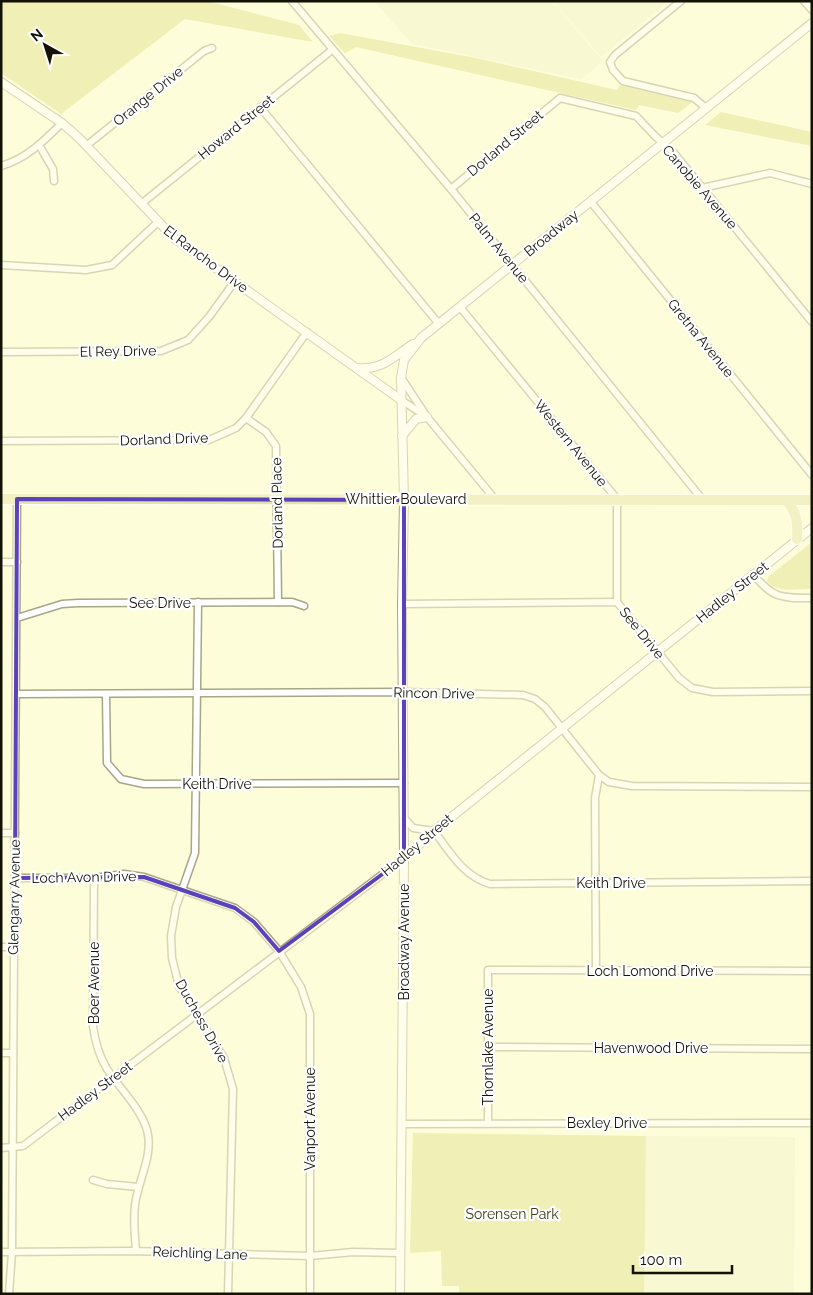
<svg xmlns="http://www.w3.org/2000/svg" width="813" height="1295" viewBox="0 0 813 1295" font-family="Raleway,sans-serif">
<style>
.built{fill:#f2f2c7}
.park{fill:#e0de87}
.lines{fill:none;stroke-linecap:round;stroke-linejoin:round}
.minor-casing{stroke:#a7a686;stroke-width:9}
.tertiary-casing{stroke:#a7a686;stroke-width:10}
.primary-casing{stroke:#fff;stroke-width:12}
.minor{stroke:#fff;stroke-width:6}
.tertiary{stroke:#fff;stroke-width:8}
.primary{stroke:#e5e3a7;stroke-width:10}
.marked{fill:none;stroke:#5b42bb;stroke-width:4;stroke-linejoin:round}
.labels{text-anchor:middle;stroke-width:4.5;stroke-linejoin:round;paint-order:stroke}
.street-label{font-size:14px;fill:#131207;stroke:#fff}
.park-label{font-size:14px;fill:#3e3c13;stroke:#fff}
</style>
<rect width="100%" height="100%" fill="#fdfdda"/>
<g class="built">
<polygon points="374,1 552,1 602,60 598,66 581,79 412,44"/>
<polygon points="553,1 669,1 601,57"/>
<polygon points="646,1136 795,1137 794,1294 644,1294"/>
</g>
<g class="park">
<polygon points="1,1 207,1 299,25 313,42 185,19 61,114 1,73"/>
<polygon points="340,33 476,58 617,90 620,85 691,102 690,104 678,113 639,105 636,110 356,47 345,53 329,36"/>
<polygon points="721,112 812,132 812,146 705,125"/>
<path d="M 812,542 L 812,589 C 797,589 778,593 767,582 L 768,577 Z"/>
<polygon points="413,1133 646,1136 644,1294 459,1294 459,1286 442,1286 441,1251 410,1253"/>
</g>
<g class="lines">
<defs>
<g id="minor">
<polyline points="292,1 451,189 702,499"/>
<polyline points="681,1 615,55 610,62 613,70 623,81 694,98 706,108"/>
<polyline points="804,1 812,10"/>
<polyline points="260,107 439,324"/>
<polyline points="39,145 53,169 54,181"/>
<polyline points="86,146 204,51 212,48"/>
<path d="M 1,166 C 26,159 44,141 62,123"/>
<polyline points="702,188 770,173 812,184"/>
<polyline points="451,189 560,98 636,116 655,136 674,153 812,322"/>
<polyline points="591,202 812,475"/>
<polyline points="141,204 332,50"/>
<polyline points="1,265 86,270 112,265 158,222"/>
<polyline points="460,307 617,499 617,602"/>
<polyline points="1,352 161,351 188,340 209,317 235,281"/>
<polyline points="402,379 427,417 494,498"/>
<polyline points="401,400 424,415"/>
<polyline points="246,418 266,432 276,446 278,602"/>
<polyline points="1,441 209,440 236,428 246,418 307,332"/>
<polyline points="1,562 17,562"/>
<path d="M 753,574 C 773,599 782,598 812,598"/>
<polyline points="198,602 195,853 176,907 171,936 172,958 179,986 224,1058 233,1089 228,1294"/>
<polyline points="402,604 617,602 679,678 692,688 713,692 812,691"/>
<polyline points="17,618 62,604 78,603 292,602 304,606"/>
<polyline points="16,694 404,692 523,695 535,699 545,707 599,775 609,782 632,786 812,787"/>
<polyline points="106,694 107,763 121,779 144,784 404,783"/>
<path d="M 404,818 L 413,828 L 434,831 C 450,852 463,876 490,884 L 812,881"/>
<polyline points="1,833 15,833"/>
<polyline points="15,878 94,878 124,874 144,877 235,908 254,922 279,951 301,987 310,1014 310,1294"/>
<path d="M 94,878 L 93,1026 C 95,1041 99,1056 107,1069 C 120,1089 140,1107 147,1130 C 154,1155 138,1180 135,1205 C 133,1220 135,1236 136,1251"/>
<polyline points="1,947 14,947"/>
<polyline points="596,971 595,798 599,775"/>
<polyline points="490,1047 812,1049"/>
<polyline points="1,1053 13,1053"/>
<polyline points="488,1123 488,970 812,971"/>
<polyline points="403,1124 812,1123"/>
<polyline points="1,1148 23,1146 404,858"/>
<polyline points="93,1180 107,1184 138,1187"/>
<polyline points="1,1252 132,1251 310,1256 353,1252 399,1253"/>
<polyline points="9,1294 12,1252 17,499"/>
</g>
<g id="tertiary">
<polyline points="1,82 62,123 79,138 175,239 401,400"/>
<path d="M 357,368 C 383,370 393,357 413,344"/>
<polyline points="402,436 416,419 427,417"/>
<polyline points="404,858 434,831 812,528"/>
<polyline points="400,1294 404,858 402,604 404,500 401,378 404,360 421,338 812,23"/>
</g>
<g id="primary">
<polyline points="1,499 812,500"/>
<path d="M 786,500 C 797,512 798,523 797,539"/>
</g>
</defs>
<use href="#minor" class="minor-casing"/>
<use href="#tertiary" class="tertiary-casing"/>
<use href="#primary" class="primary-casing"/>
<use href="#minor" class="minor"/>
<use href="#tertiary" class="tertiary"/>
<use href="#primary" class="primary"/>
</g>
<path d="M0 0H813V1295H0ZM 17,499 L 404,500 L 404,858 L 279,951 L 254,922 L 235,908 L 144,877 L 15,878 Z" fill="#fdfdda" fill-opacity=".55" fill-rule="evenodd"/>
<path class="marked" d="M 17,499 L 404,500 L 404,858 L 279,951 L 254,922 L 235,908 L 144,877 L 15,878 Z"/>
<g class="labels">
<g class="street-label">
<text transform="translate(148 96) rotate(-39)" y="5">Orange Drive</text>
<text transform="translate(236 127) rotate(-39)" y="5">Howard Street</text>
<text transform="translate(505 143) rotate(-40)" y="5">Dorland Street</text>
<text transform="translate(700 187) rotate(49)" y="5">Canobie Avenue</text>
<text transform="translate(551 233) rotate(-39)" y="5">Broadway</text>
<text transform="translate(499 248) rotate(51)" y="5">Palm Avenue</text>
<text transform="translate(206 259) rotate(37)" y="5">El Rancho Drive</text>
<text transform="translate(701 338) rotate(51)" y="5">Gretna Avenue</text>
<text transform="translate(118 351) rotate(-1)" y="5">El Rey Drive</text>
<text transform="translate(164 439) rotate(-2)" y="5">Dorland Drive</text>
<text transform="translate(571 443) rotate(51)" y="5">Western Avenue</text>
<text x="406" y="504">Whittier Boulevard</text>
<text transform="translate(277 503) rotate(-91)" y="5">Dorland Place</text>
<text transform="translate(732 592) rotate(-39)" y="5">Hadley Street</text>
<text x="160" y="608">See Drive</text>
<text transform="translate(642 633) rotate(51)" y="5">See Drive</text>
<text transform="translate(434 693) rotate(1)" y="5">Rincon Drive</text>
<text x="217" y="789">Keith Drive</text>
<text transform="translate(417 845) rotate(-40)" y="5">Hadley Street</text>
<text transform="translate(84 877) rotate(-1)" y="5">Loch Avon Drive</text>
<text x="611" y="888">Keith Drive</text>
<text transform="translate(14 897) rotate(-89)" y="5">Glengarry Avenue</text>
<text transform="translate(404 942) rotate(-90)" y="5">Broadway Avenue</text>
<text x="650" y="976">Loch Lomond Drive</text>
<text transform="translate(94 983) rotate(-90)" y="5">Boer Avenue</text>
<text transform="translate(202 1021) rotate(61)" y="5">Duchess Drive</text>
<text transform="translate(488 1047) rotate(-90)" y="5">Thornlake Avenue</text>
<text x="651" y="1053">Havenwood Drive</text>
<text transform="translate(95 1091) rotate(-37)" y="5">Hadley Street</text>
<text transform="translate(310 1119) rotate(-90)" y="5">Vanport Avenue</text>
<text x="607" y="1128">Bexley Drive</text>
<text transform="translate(200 1253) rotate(2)" y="5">Reichling Lane</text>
</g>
<g class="park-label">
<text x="512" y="1219">Sorensen Park</text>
</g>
</g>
<rect width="813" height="1295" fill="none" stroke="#131207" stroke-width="5"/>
<g transform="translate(45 45) rotate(321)" stroke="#ffffff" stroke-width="4" paint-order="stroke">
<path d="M0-4L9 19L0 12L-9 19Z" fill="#131207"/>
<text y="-8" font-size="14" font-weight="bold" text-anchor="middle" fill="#131207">N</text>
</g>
<path d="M633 1265v8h99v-8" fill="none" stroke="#131207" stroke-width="2.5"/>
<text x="640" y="1265" font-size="15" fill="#131207" stroke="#ffffff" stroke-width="4" paint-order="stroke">100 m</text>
</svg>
